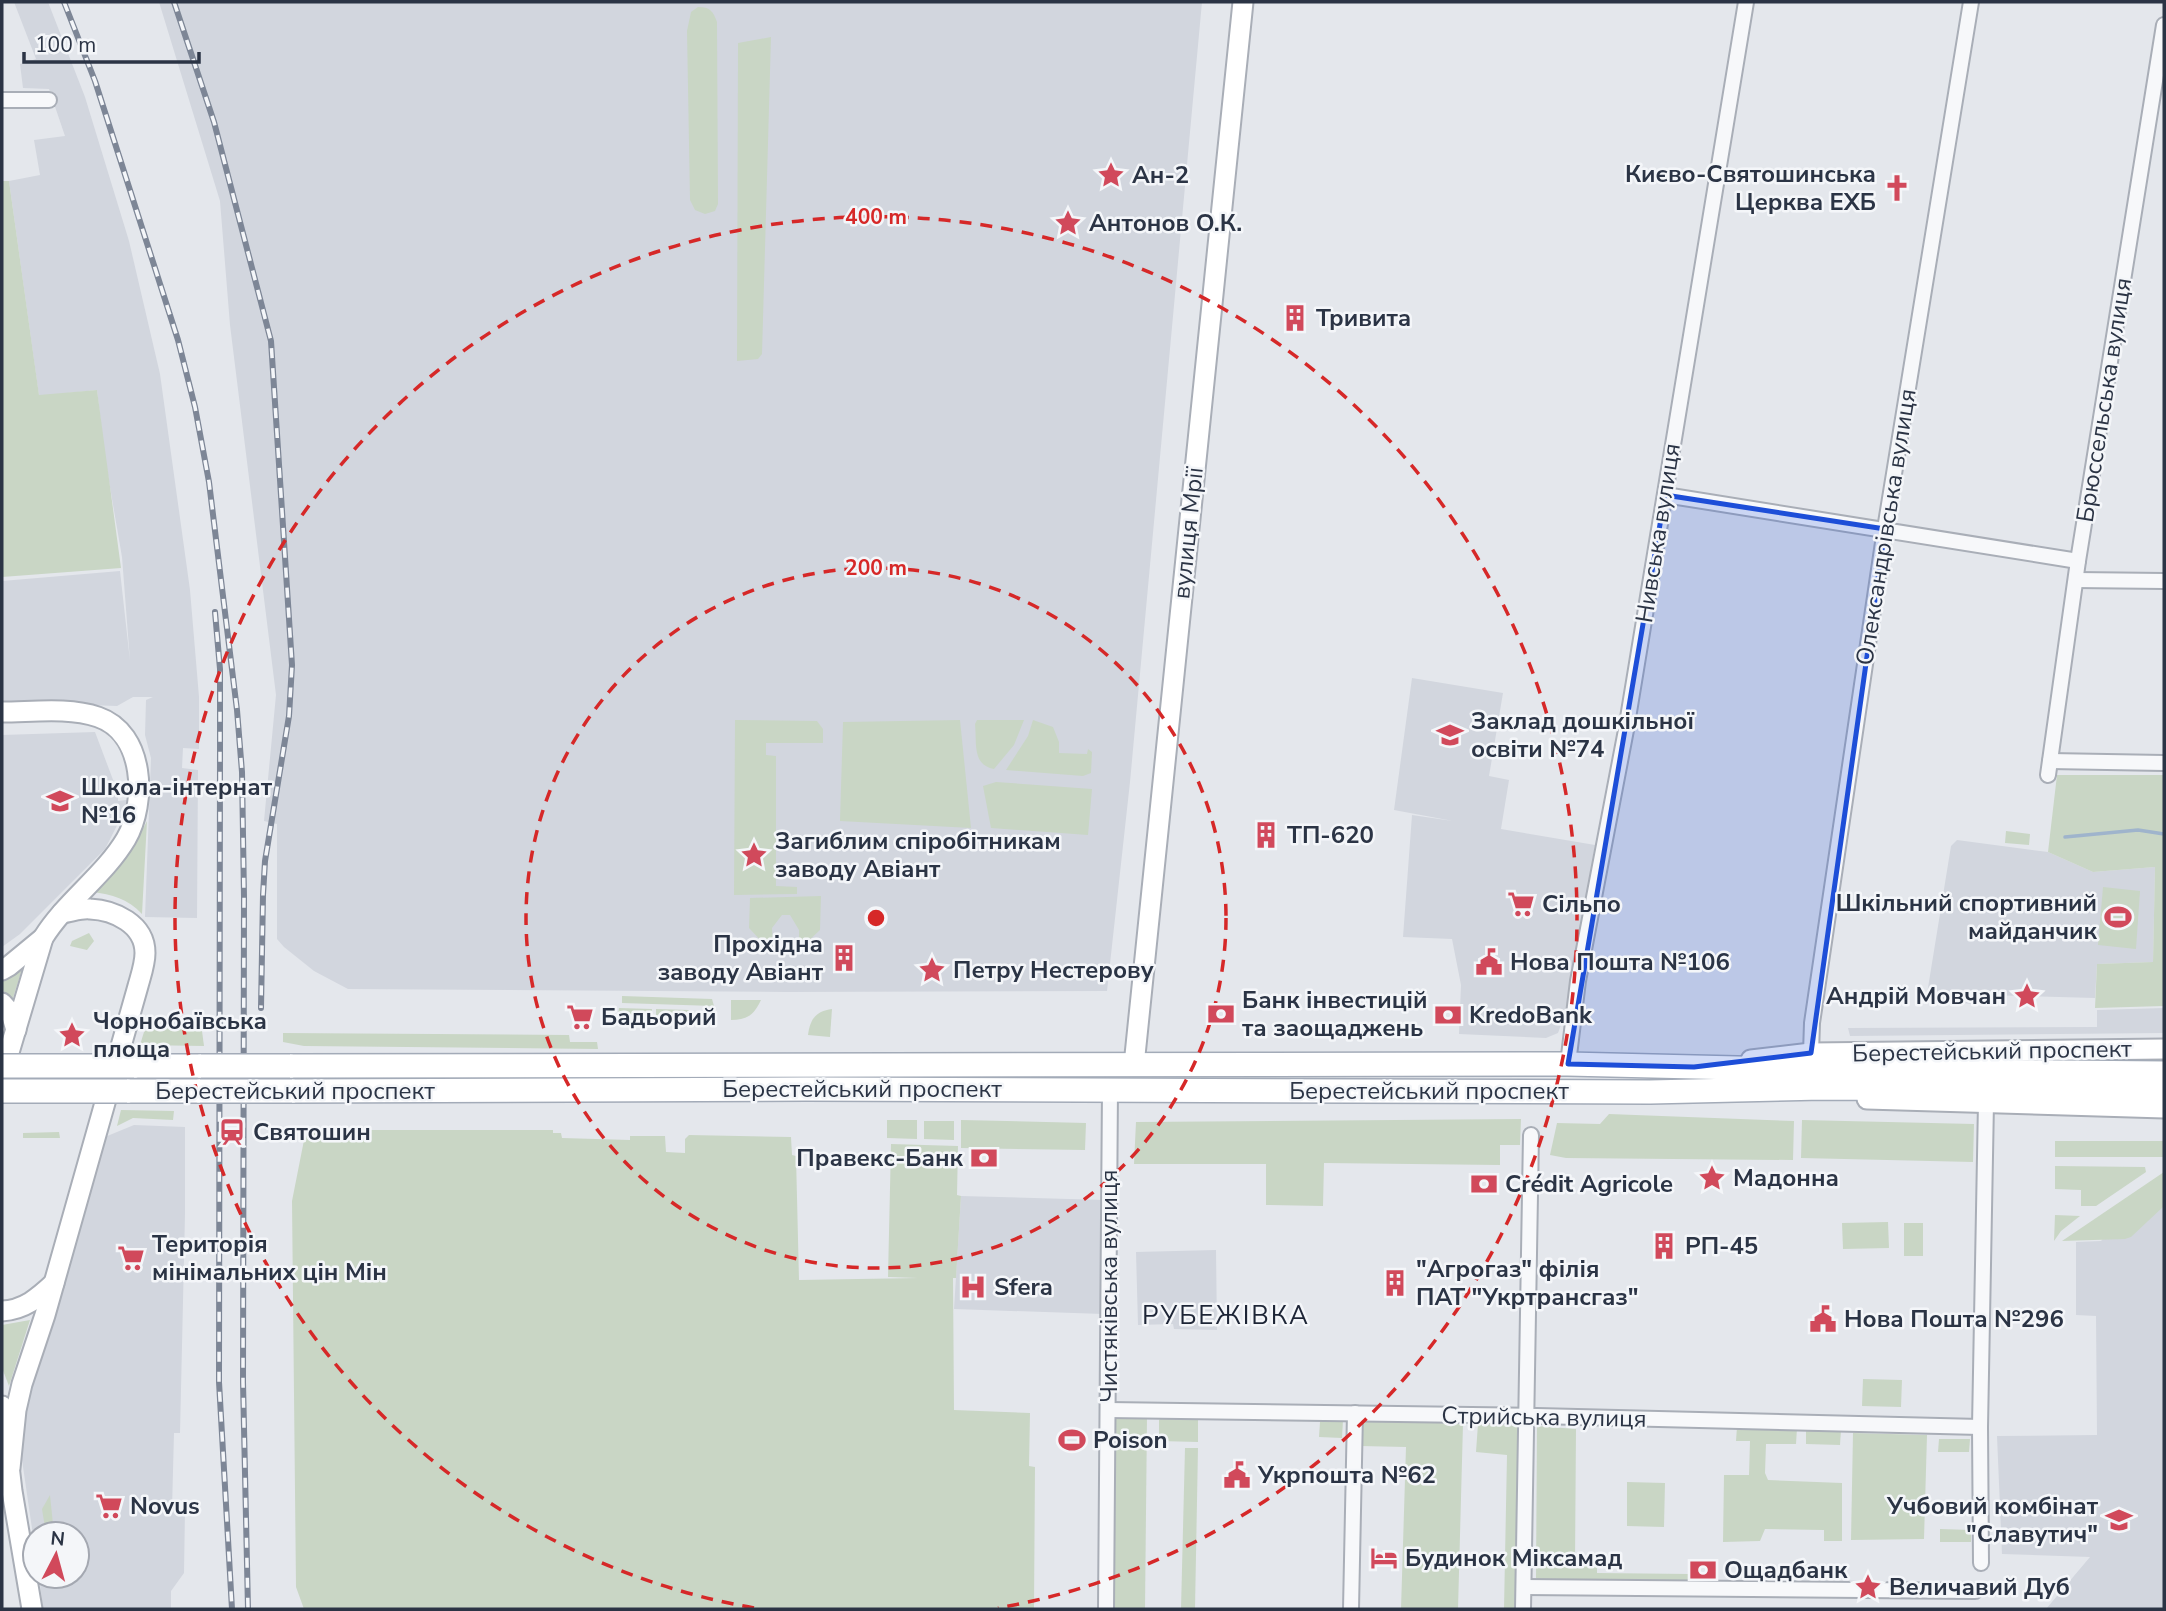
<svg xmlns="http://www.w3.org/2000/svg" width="2166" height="1611" viewBox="0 0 2166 1611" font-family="'Nunito Sans',sans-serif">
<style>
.built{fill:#d2d6de}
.green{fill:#c9d6c5}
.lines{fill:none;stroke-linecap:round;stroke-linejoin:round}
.stream{stroke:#9fb4cc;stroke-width:3.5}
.street-casing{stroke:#a9aeb7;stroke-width:18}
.secondary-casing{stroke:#a9aeb7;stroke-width:23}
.primary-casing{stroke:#a3abb8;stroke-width:26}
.street{stroke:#f7f8fa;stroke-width:14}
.secondary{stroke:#fff;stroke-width:19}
.primary{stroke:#fff;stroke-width:23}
.rail-casing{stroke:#7d8696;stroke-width:6}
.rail{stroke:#f4f6f9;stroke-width:3.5;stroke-dasharray:10;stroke-linecap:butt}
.primary-bridge-casing{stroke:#a3abb8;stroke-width:26;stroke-linecap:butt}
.primary-bridge{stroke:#fff;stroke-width:23}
.marked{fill:#1d4ed8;fill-opacity:0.2;stroke:#1d4ed8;stroke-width:5;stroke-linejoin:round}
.ring{fill:none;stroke:#d62828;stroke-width:3.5;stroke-dasharray:12 9}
.labels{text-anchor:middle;stroke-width:5;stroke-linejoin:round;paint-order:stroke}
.poi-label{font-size:24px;font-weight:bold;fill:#2b3445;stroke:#f4f6f9;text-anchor:start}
.street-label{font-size:24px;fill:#2b3445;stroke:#f4f6f9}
.neighbourhood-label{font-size:26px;letter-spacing:2px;fill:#1d2536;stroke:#f4f6f9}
.centre{fill:#d62828;stroke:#f4f6f9;stroke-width:3.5}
.ring-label{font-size:21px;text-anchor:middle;font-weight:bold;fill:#d62828;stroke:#f4f6f9;stroke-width:5;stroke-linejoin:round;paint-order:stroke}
</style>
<rect width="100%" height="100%" fill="#e4e7ec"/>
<g class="built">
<polygon points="14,2 48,2 85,97 129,241 160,374 190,590 199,697 199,749 183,748 182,768 198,770 197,918 145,917 151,758 145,735 146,700 153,697 133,697 117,706 2,702 2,581 120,571 130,661 122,557 105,458 97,390 39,396 9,181 40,175 34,140 65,136 49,89 23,88 20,64 36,59"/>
<polygon points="159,2 1202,2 1130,782 1107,991 787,992 348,989 314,971 284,947 277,939 277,824 264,821 276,695 230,325 220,201"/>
<polygon points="1412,678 1503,693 1489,776 1509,780 1501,829 1595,845 1565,1014 1558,1033 1546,1038 1459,1034 1461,985 1452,939 1403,937 1412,815 1453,821 1394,810"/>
<polygon points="95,732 118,793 118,801 126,800 129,802 105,849 20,934 2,947 2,735"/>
<polygon points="1957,840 2048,852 2093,872 2155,867 2153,962 2097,964 2095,998 1985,995 1974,1004 1926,1000 1951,846"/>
<polygon points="2164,1008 2164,1033 1850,1036 1848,1028 2097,1027 2097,1010"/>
<polygon points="134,1125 185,1127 185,1214 180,1433 174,1433 172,1509 185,1510 184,1573 171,1591 171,1609 43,1609 39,1576 77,1576 77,1534 35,1534 35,1549 21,1453 22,1412 100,1139"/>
<polygon points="2164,1172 2164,1609 2046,1609 2090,1557 2002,1554 1997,1436 2097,1435 2096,1316 2076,1315 2076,1242 2101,1241"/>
<polygon points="961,1196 1105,1200 1103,1314 954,1309"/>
<polygon points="1216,1250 1217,1330 1174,1329 1173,1324 1138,1325 1136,1252"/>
</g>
<g class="green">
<path d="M 698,7 C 710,7 713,11 717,22 L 718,204 L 715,211 L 705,214 L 695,210 L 690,200 L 687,31 L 691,12 Z"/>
<polygon points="771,37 762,354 758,359 737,361 738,43"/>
<polygon points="2,181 9,181 39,395 97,390 121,568 2,577"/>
<polygon points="735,720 817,721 823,729 823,743 766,743 766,755 776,756 776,886 797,887 797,894 734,895"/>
<polygon points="960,720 971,828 840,821 843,722"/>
<path d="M 977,720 L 1024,720 L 1014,745 L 994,769 C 972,765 977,743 975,724 Z"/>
<polygon points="1033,720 1053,727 1059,742 1059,753 1087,754 1088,749 1092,752 1091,773 1083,776 1006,770 1028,736"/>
<polygon points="2057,775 2164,775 2164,1006 2095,1008 2097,964 2153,962 2155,867 2093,872 2048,852"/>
<polygon points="996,782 1092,789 1088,835 991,828 983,786"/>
<path d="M 147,821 L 142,914 C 128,899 112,894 92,892 C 114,870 134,849 147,821 Z"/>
<polygon points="2006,831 2030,834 2029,845 2005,843"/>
<polygon points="2103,887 2140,891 2136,949 2098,945"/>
<polygon points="821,896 820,930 805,944 799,945 799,930 790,915 782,915 772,928 773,945 765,945 749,928 750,898"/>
<polygon points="89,933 94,941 87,950 70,946 72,941"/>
<polygon points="23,966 12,1001 2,989 2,980"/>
<polygon points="622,996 712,999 714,1006 622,1003"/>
<path d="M 731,1000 L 761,1000 C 754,1015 747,1020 731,1020 Z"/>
<polygon points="619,1008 652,1009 651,1015 618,1014"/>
<polygon points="656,1009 689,1010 689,1016 656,1015"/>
<path d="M 832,1009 L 830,1037 L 808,1035 C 810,1019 816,1011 832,1009 Z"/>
<polygon points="149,1028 194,1029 202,1031 204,1046 140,1045 144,1032"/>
<polygon points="283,1033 569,1035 570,1042 597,1042 598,1049 304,1046 283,1042"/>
<polygon points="121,1110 174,1111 173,1120 133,1118 117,1126"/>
<polygon points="1609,1114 1794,1121 1793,1160 1566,1158 1550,1155 1557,1123 1600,1124"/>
<polygon points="1521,1119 1520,1145 1500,1145 1500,1165 1324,1163 1323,1206 1266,1205 1266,1164 1134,1164 1136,1122"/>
<polygon points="887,1120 917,1120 917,1139 887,1138"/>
<polygon points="961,1120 1086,1123 1085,1150 961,1148"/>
<polygon points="1802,1120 1974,1124 1973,1162 1801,1158"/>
<polygon points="924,1121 954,1121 954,1140 924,1139"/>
<polygon points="306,1130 553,1130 553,1133 561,1133 562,1138 630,1140 630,1136 665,1136 666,1152 685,1153 685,1139 689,1135 791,1137 792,1155 796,1156 799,1280 918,1278 888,1277 891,1144 958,1146 957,1195 961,1196 956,1278 953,1278 954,1410 1030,1413 1029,1466 1035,1467 1034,1609 304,1609 296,1587 292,1201"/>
<polygon points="59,1132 60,1138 23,1138 23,1133"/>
<rect x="2055" y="1141" width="109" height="16"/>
<polygon points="2055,1166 2145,1167 2146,1172 2096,1206 2081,1206 2081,1190 2055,1189"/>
<polygon points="2164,1172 2164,1206 2131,1237 2125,1239 2062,1241"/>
<polygon points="2055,1215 2080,1216 2061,1231 2054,1241"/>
<polygon points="1888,1222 1889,1248 1843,1249 1842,1223"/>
<rect x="1904" y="1223" width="19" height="33"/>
<polygon points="30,1320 9,1386 2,1368 2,1325"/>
<polygon points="1863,1379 1902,1380 1901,1407 1862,1406"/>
<polygon points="1164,1415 1194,1415 1198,1419 1198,1442 1159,1441 1159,1420"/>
<polygon points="1115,1417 1147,1417 1145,1609 1111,1609"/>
<polygon points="1322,1419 1343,1420 1342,1438 1319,1437 1320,1422"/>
<polygon points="1365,1420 1463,1424 1458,1609 1401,1609 1406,1447 1360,1446 1360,1424"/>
<polygon points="1478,1424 1522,1426 1517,1609 1504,1609 1507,1455 1476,1452"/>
<polygon points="1537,1426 1576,1429 1575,1563 1597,1564 1597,1573 1691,1574 1691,1583 1539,1582 1536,1578"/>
<polygon points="1737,1427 1797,1428 1796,1444 1766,1444 1765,1473 1768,1480 1842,1483 1842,1541 1824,1541 1824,1530 1765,1529 1760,1541 1723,1542 1724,1475 1749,1475 1750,1441 1736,1441"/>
<polygon points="1806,1429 1841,1430 1840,1445 1806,1444"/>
<polygon points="1853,1433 1927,1435 1924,1539 1851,1540"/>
<polygon points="1939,1439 1970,1439 1969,1452 1938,1452"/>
<polygon points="1185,1448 1198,1448 1195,1609 1181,1609"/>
<polygon points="1627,1482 1665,1483 1664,1527 1627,1526"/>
<polygon points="50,1495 54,1534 46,1534 42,1509"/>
<polygon points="1940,1529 1971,1530 1971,1542 1940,1542"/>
</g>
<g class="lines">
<polyline class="stream" points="2065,837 2138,830 2164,834"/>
<defs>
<g id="street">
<polyline points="2,100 49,100"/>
<polyline points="1665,495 2078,561"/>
<polyline points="2076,580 2164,581"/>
<polyline points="2050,761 2164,763"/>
<polyline points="2048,775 2078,561 2164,25"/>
<polyline points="1811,1053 1812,1023 1885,529 1971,2"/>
<polyline points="1568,1064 1578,981 1626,730 1746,2"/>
<polyline points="1108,1410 1537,1416 1980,1427"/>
<polyline points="1981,1563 1980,1427 1986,1102"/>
<polyline points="1524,1587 1975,1591"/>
<polyline points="1106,1609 1110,1089"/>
<polyline points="1351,1609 1355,1413"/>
<polyline points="1523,1609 1531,1135"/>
</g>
<g id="secondary">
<path d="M 2,712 C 32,712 69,707 98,717 C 145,733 147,803 126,839 C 104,876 66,901 43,938 L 2,1076"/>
<polyline points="2,970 9,966 43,938"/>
<polyline points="2,1003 11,1013 16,1030"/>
<polyline points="1751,1060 1811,1053 2164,1049"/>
<polyline points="1134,1065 1243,2"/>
<polyline points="1867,1099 2164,1108"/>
<path d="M 2,1311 C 24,1310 38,1298 54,1283"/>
<polyline points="2,1406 12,1491 32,1609"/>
<path d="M 10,1468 L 16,1410 L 22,1384 L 45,1315 L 138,986 C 141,975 145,964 145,953 C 145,924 114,910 90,909 C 81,908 71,912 62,913"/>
</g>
<g id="primary">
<polyline points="134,1066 201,1066"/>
<polyline points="290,1066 1568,1064 1821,1070 2164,1073"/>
<polyline points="127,1091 200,1091"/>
<polyline points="292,1091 806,1089 1650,1092 1822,1088 2164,1090"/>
</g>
</defs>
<use href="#street" class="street-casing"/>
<use href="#secondary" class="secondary-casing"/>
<use href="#primary" class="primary-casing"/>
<use href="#street" class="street"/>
<use href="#secondary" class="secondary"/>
<use href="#primary" class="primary"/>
<defs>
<g id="rail">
<polyline points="64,2 95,81 178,340 195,407 209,482 237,710 242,772 244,897 243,1382 248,1609"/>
<polyline points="174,2 214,122 271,341 292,665 289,716 265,861 263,895 261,1008"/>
<polyline points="215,612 220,669 220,752 219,1382 232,1609"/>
</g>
</defs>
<use href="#rail" class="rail-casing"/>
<use href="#rail" class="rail"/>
<defs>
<g id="primary-bridge">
<polyline points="2,1066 134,1066"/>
<polyline points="201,1066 290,1066"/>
<polyline points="2,1091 127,1091"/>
<polyline points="200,1091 292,1091"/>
</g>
</defs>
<use href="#primary-bridge" class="primary-bridge-casing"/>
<use href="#primary-bridge" class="primary-bridge"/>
</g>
<path class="marked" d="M 1665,495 L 1885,529 L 1811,1053 L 1694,1067 L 1568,1064 Z"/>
<g class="ring">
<circle cx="876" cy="918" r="350"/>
<path d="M754 1608A701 701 0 1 1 998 1608"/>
</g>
<defs>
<symbol id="sight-bare" viewBox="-9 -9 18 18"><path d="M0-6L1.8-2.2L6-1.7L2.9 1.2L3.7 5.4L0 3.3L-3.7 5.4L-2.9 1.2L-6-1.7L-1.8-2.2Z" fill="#d1495b" stroke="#f4f6f9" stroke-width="2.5" paint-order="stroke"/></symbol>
<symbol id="church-bare" viewBox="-9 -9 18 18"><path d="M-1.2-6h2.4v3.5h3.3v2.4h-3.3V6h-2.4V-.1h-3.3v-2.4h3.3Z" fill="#d1495b" stroke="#f4f6f9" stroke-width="2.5" paint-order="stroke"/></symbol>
<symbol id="building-bare" viewBox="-9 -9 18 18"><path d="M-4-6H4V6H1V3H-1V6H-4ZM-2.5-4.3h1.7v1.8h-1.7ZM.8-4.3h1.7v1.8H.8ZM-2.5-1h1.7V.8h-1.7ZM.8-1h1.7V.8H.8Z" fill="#d1495b" stroke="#f4f6f9" stroke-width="2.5" paint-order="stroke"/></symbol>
<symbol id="school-bare" viewBox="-9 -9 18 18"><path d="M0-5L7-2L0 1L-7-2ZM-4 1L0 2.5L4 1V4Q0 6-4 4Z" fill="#d1495b" stroke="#f4f6f9" stroke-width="2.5" paint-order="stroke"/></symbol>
<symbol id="supermarket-bare" viewBox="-9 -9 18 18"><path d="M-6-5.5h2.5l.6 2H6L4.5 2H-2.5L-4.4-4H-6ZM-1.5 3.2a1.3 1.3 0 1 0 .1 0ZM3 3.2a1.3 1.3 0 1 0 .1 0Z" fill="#d1495b" stroke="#f4f6f9" stroke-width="2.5" paint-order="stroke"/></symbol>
<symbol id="stadium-bare" viewBox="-9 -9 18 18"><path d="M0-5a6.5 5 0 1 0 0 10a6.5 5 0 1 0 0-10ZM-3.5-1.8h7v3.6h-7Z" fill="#d1495b" stroke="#f4f6f9" stroke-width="2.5" paint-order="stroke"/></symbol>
<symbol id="civic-bare" viewBox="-9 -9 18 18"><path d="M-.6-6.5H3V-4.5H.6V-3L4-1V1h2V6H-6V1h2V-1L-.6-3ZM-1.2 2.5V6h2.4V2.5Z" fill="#d1495b" stroke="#f4f6f9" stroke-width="2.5" paint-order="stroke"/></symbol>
<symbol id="bank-bare" viewBox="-9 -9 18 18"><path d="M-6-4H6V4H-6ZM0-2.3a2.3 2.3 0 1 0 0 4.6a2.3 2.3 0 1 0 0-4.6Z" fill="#d1495b" stroke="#f4f6f9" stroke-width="2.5" paint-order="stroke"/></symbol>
<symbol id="station-bare" viewBox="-9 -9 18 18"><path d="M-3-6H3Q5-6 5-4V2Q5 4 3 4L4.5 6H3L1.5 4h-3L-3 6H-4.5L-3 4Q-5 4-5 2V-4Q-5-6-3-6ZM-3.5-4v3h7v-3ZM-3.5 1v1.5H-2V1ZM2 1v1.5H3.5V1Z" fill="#d1495b" stroke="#f4f6f9" stroke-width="2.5" paint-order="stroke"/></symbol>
<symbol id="hospital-bare" viewBox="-9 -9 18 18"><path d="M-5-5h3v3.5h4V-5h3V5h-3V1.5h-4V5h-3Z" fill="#d1495b" stroke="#f4f6f9" stroke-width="2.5" paint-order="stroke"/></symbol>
<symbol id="university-bare" viewBox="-9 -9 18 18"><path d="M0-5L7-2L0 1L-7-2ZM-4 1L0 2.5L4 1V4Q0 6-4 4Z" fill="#d1495b" stroke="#f4f6f9" stroke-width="2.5" paint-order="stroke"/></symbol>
<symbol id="hotel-bare" viewBox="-9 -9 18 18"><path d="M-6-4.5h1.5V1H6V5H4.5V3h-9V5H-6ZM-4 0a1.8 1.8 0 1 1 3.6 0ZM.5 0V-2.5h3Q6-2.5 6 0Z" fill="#d1495b" stroke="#f4f6f9" stroke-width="2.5" paint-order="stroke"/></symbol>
</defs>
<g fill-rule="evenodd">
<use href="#sight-bare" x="1092" y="156" width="38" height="38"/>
<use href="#church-bare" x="1878" y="169" width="38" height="38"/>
<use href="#sight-bare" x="1049" y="204" width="38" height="38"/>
<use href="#building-bare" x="1276" y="299" width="38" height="38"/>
<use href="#school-bare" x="1431" y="716" width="38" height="38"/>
<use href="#school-bare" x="41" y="782" width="38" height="38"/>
<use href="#building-bare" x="1247" y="816" width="38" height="38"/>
<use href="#sight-bare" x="735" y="836" width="38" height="38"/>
<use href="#supermarket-bare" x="1502" y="885" width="38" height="38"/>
<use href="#stadium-bare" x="2099" y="898" width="38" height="38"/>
<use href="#building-bare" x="825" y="939" width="38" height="38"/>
<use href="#civic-bare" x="1470" y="943" width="38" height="38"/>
<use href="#sight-bare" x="913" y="951" width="38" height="38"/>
<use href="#sight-bare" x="2008" y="977" width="38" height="38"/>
<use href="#bank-bare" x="1202" y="995" width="38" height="38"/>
<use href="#bank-bare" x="1429" y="996" width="38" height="38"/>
<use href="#supermarket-bare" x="561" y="998" width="38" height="38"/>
<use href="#sight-bare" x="53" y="1016" width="38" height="38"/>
<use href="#station-bare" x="213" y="1113" width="38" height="38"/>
<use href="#bank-bare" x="965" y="1139" width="38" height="38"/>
<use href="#sight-bare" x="1693" y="1159" width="38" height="38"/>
<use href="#bank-bare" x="1465" y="1165" width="38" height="38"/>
<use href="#building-bare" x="1645" y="1227" width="38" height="38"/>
<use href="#supermarket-bare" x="112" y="1239" width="38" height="38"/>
<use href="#building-bare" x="1376" y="1264" width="38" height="38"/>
<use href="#hospital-bare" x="954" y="1268" width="38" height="38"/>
<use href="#civic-bare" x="1804" y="1300" width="38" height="38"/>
<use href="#stadium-bare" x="1053" y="1421" width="38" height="38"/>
<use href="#civic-bare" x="1218" y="1456" width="38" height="38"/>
<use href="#supermarket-bare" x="90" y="1487" width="38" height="38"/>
<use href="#university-bare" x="2100" y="1501" width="38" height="38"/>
<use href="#hotel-bare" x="1365" y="1539" width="38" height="38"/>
<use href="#bank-bare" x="1684" y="1551" width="38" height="38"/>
<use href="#sight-bare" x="1849" y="1568" width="38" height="38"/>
</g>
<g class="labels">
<g class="poi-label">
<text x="1876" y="182" text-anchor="end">Києво-Святошинська<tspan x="1876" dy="28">Церква ЕХБ</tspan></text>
<text x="1132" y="183">Ан-2</text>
<text x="1089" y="231">Антонов О.К.</text>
<text x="1316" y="326">Тривита</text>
<text x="1471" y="729">Заклад дошкільної<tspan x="1471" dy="28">освіти №74</tspan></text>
<text x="81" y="795">Школа-інтернат<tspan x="81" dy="28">№16</tspan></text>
<text x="1287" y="843">ТП-620</text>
<text x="775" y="849">Загиблим спіробітникам<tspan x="775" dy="28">заводу Авіант</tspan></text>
<text x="2097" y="911" text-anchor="end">Шкільний спортивний<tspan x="2097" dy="28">майданчик</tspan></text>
<text x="1542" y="912">Сільпо</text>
<text x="823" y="952" text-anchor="end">Прохідна<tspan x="823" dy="28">заводу Авіант</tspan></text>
<text x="1510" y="970">Нова Пошта №106</text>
<text x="953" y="978">Петру Нестерову</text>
<text x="2006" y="1004" text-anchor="end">Андрій Мовчан</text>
<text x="1242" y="1008">Банк інвестицій<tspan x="1242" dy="28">та заощаджень</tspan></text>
<text x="1469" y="1023">KredoBank</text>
<text x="601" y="1025">Бадьорий</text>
<text x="93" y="1029">Чорнобаївська<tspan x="93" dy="28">площа</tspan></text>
<text x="253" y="1140">Святошин</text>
<text x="963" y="1166" text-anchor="end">Правекс-Банк</text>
<text x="1733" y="1186">Мадонна</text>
<text x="1505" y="1192">Crédit Agricole</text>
<text x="152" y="1252">Територія<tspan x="152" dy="28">мінімальних цін Мін</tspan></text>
<text x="1685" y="1254">РП-45</text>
<text x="1416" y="1277">"Агрогаз" філія<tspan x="1416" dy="28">ПАТ "Укртрансгаз"</tspan></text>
<text x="994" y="1295">Sfera</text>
<text x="1844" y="1327">Нова Пошта №296</text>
<text x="1093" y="1448">Poison</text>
<text x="1258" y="1483">Укрпошта №62</text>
<text x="130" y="1514">Novus</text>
<text x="2098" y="1514" text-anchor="end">Учбовий комбінат<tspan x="2098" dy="28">"Славутич"</tspan></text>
<text x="1405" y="1566">Будинок Міксамад</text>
<text x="1724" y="1578">Ощадбанк</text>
<text x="1889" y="1595">Величавий Дуб</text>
</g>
<g class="street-label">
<text transform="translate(2104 400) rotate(-81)" y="8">Брюссельська вулиця</text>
<text transform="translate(1886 527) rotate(-81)" y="8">Олександрівська вулиця</text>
<text transform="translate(1188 533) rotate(-84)" y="8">вулиця Мрії</text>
<text transform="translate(1658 533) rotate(-81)" y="8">Нивська вулиця</text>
<text transform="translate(1992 1051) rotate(-1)" y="8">Берестейський проспект</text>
<text x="862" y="1097">Берестейський проспект</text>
<text x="295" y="1099">Берестейський проспект</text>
<text x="1429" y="1099">Берестейський проспект</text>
<text transform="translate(1109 1286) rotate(-90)" y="8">Чистяківська вулиця</text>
<text transform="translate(1544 1417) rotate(1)" y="8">Стрийська вулиця</text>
</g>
<g class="neighbourhood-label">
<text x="1226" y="1324">РУБЕЖІВКА</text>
</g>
</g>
<circle cx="876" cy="918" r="10" class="centre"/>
<g class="ring-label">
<text x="876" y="224">400 m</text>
<text x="876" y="575">200 m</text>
</g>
<rect width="2166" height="1611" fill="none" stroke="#2b3445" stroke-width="7"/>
<g transform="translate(56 1555) rotate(6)"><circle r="33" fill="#f4f6f9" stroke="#a4a8b1" stroke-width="2"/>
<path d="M0-5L12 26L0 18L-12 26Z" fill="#d1495b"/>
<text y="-10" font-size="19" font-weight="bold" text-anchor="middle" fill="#2b3445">N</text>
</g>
<path d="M24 52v10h175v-10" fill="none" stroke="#2b3445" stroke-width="3.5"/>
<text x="35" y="52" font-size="21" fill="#2b3445" stroke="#f4f6f9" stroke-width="5" paint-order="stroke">100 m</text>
</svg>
